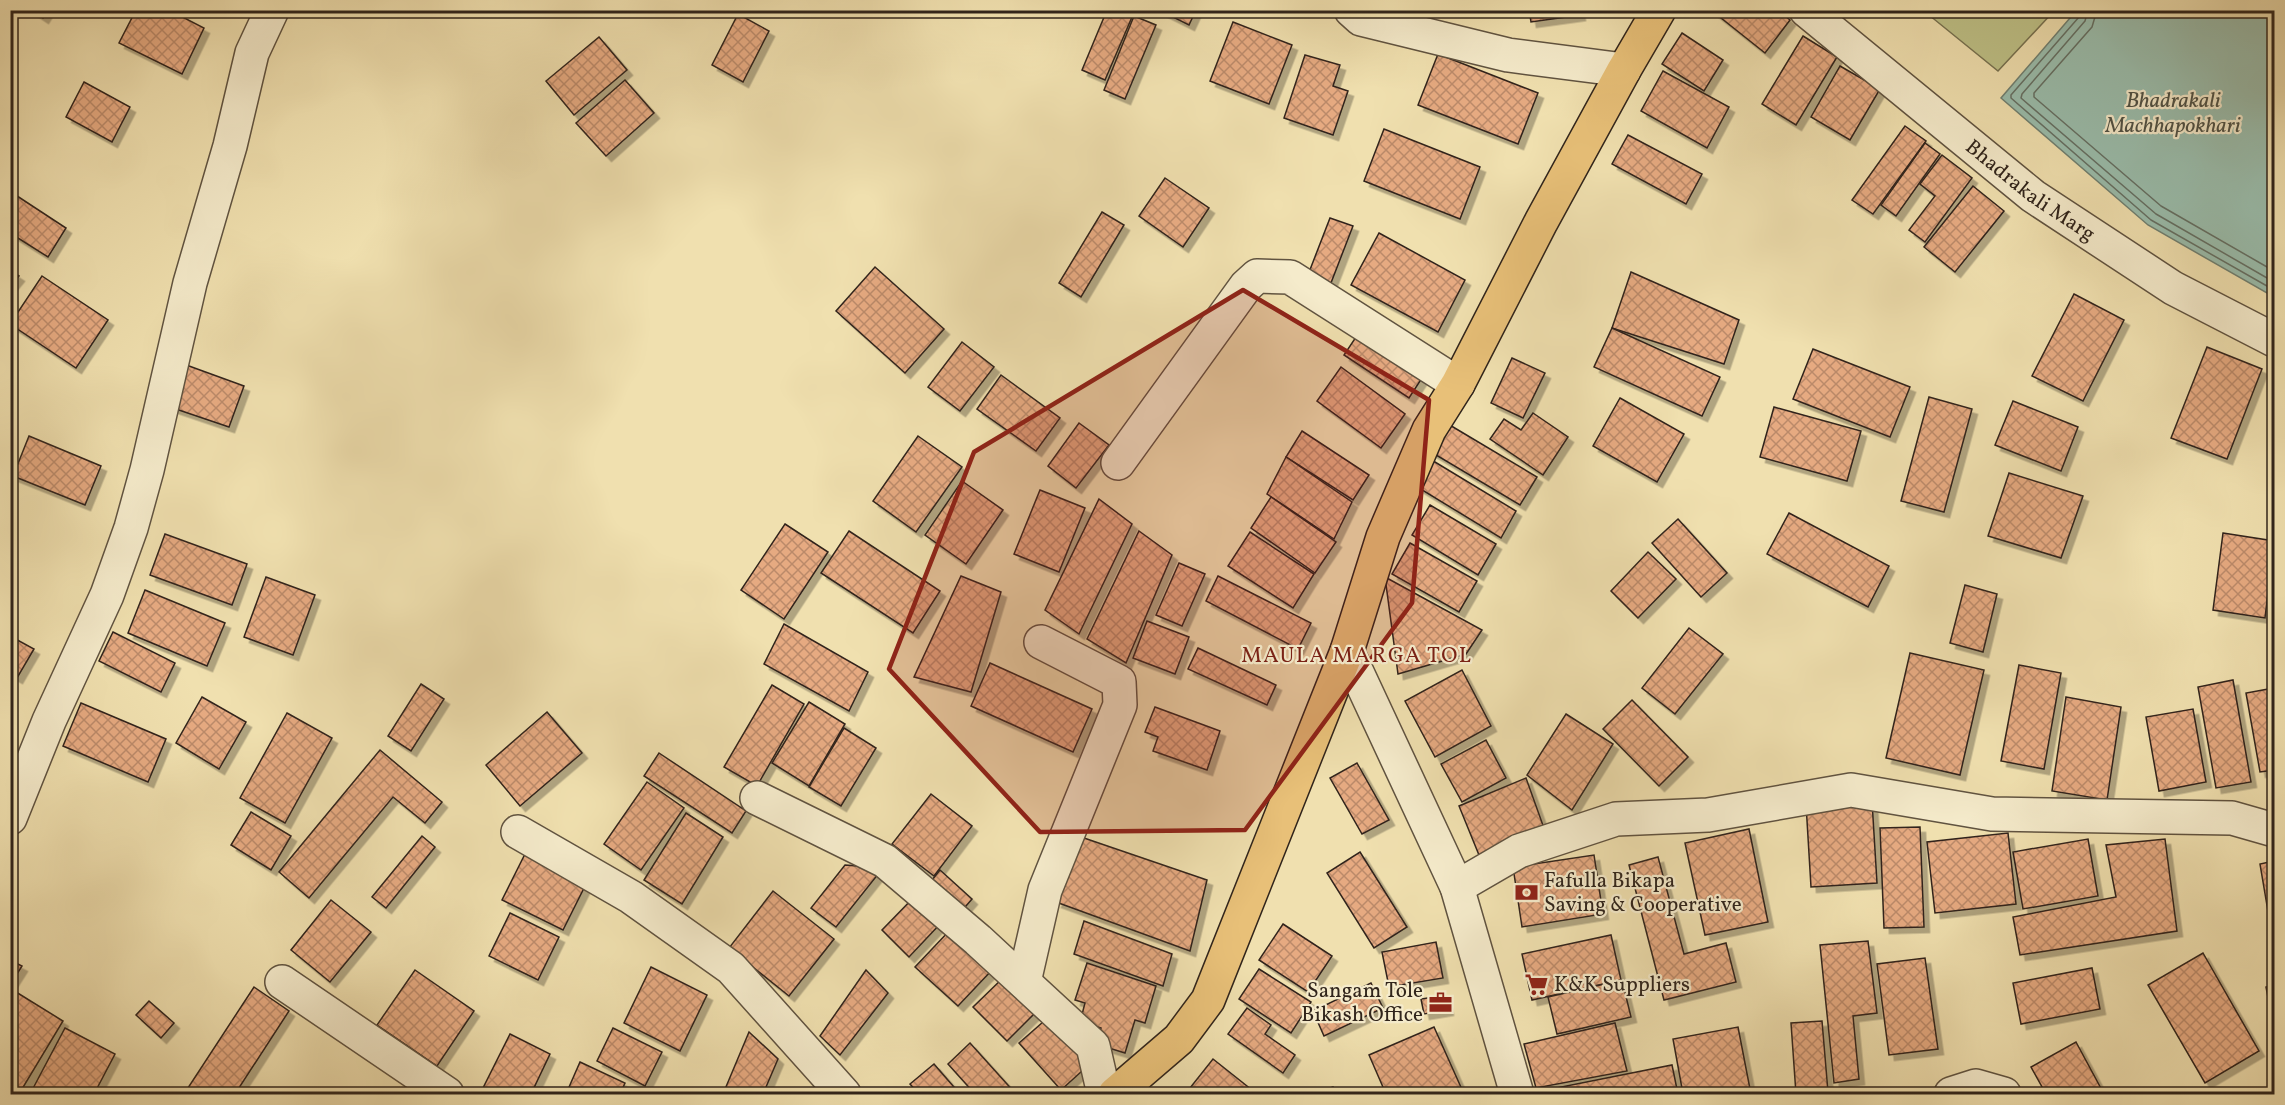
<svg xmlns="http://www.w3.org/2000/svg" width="2285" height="1105" viewBox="0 0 2285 1105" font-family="Vollkorn,serif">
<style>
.park{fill:#bec187;stroke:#777251;stroke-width:1.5}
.water{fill:#9abdac;stroke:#708072;stroke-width:1.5}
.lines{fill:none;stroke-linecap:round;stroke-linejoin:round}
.shore{stroke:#657064;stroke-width:1.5}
.building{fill:url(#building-cross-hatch);stroke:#30241b;stroke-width:1.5;filter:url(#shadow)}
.minor-casing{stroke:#605340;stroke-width:36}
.major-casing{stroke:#30241b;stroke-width:36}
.minor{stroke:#f5ebcb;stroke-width:33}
.major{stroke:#e8c078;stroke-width:33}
.marked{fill:#8f2418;fill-opacity:0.2;stroke:#8f2418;stroke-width:4.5;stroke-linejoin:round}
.labels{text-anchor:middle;stroke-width:4.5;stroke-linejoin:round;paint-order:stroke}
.street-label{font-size:21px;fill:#30241b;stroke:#f5ebcb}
.poi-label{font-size:21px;fill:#30241b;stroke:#f5ebcb;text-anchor:start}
.water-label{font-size:22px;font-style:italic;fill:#505246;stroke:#f5ebcb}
.neighbourhood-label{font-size:22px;letter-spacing:1.5px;fill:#7a1f14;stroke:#f5ebcb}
</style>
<defs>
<pattern id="building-cross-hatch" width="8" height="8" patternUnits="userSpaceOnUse" patternTransform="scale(1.5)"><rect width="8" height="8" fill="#e6aa81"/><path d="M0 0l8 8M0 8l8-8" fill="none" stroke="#bb8a69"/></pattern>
<filter id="shadow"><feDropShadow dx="5.5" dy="5.5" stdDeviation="0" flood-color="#0004"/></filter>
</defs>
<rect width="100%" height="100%" fill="#f0e0af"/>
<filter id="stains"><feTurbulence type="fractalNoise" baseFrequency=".00333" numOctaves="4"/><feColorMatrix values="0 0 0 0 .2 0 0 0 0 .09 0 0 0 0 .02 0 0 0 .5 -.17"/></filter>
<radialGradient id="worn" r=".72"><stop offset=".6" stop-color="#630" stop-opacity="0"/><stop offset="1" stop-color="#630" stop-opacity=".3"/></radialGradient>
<polygon class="park" points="1924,11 1924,10 2054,11 1998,71"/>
<polygon class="water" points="2076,11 2274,11 2274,297 2148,225 2001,98"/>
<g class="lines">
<g class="shore">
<polyline points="2080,10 2079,17 2011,95 2011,98 2151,220 2274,290"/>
<polyline points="2088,10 2085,21 2022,94 2021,98 2156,214 2274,282"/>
<polyline points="2097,10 2092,27 2034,93 2034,97 2161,206 2274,271"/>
</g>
</g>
<g class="building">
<polygon points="31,10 48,10 43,18"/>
<polygon points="136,10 169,10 204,28 182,74 119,43"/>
<polygon points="1107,10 1135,10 1105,80 1082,70"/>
<polygon points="1159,10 1196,10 1189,25"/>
<polygon points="1529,10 1579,10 1580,15 1531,22"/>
<polygon points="1711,10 1778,10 1790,20 1765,53"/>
<polygon points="738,14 769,31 743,82 712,65"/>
<polygon points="1134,16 1156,25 1125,99 1104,90"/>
<polygon points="1233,22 1292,45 1269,104 1210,81"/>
<polygon points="1682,33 1723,60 1704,91 1662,64"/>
<polygon points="1803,36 1837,57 1796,125 1762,104"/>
<polygon points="599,37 627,70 574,115 546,81"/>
<polygon points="1438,54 1538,93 1518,144 1418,105"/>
<polygon points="1305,55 1340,65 1333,86 1348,91 1333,135 1284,118"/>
<polygon points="1840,66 1880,89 1850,140 1811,117"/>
<polygon points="1663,71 1729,107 1707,148 1641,111"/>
<polygon points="625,80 654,113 606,156 576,123"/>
<polygon points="84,82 130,107 112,142 66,117"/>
<polygon points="1905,126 1926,141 1873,214 1852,200"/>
<polygon points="1384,129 1480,167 1460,219 1364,181"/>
<polygon points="1628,135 1702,174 1686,204 1612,164"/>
<polygon points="1925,143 1940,154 1896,216 1881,205"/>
<polygon points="1942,155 1972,178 1925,242 1909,230 1935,196 1920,184"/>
<polygon points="1165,178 1209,208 1183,247 1139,216"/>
<polygon points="1973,186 2004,211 1955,272 1924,247"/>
<polygon points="11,192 66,228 48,257 10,233"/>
<polygon points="1102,212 1124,225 1081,297 1059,283"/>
<polygon points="1330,218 1353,226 1329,288 1306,280"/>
<polygon points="1379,233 1465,280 1438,332 1351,285"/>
<polygon points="875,267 944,329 905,373 836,311"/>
<polygon points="10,270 19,276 10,287"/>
<polygon points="1631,272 1739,320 1724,364 1612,328"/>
<polygon points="42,276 108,320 76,368 10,324"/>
<polygon points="2074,294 2124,320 2083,401 2032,376"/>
<polygon points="1612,328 1720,377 1702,416 1594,367"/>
<polygon points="1358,334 1422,378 1409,398 1344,355"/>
<polygon points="962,342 994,367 960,411 928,387"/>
<polygon points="2207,347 2262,369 2227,459 2171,438"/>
<polygon points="1813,349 1910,387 1890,437 1793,399"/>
<polygon points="1512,358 1545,373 1523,418 1491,403"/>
<polygon points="178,362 244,386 229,427 164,405"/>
<polygon points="1341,367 1405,414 1381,448 1317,401"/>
<polygon points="1001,375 1060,418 1036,451 977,409"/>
<polygon points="1929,397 1972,409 1944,512 1901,501"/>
<polygon points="1620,398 1684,434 1657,482 1593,446"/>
<polygon points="2013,401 2078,427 2061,471 1995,445"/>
<polygon points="1774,407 1861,431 1847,481 1760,457"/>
<polygon points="1533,413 1568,437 1543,475 1490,439 1504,419 1521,430"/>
<polygon points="1079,423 1109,445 1076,488 1048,466"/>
<polygon points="1448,424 1537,477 1520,505 1431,452"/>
<polygon points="1302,431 1369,475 1353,500 1286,457"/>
<polygon points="29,436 101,466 85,505 13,476"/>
<polygon points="918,436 962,467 916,532 873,501"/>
<polygon points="1286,457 1352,502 1334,539 1267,494"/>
<polygon points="1430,459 1516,511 1501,538 1414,485"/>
<polygon points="2009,473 2083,496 2061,558 1988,536"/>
<polygon points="962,481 1003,510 966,564 925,535"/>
<polygon points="1040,490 1085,508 1059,572 1014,554"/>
<polygon points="1271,497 1336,542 1315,573 1251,528"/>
<polygon points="1099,499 1132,524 1079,634 1045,610"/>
<polygon points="1430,505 1496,544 1478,575 1412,535"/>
<polygon points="1789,513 1889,566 1868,607 1767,554"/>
<polygon points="1678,519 1727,573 1701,597 1652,543"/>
<polygon points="785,524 828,552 784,619 741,590"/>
<polygon points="849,531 940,591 913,633 821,573"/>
<polygon points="1139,531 1172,555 1126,663 1087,639"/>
<polygon points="1250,532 1314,574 1293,608 1228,566"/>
<polygon points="2223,533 2274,541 2265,618 2213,610"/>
<polygon points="165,534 247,564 232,605 150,575"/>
<polygon points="1410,543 1477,581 1459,612 1392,574"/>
<polygon points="1648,552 1676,579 1638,618 1611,591"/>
<polygon points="1179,563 1205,574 1182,626 1156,615"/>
<polygon points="961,576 1001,592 971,692 914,677"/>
<polygon points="1218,576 1311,623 1298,649 1206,601"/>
<polygon points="266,577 315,595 293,655 244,637"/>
<polygon points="1385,577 1482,630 1466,654 1398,674"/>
<polygon points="1965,585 1997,594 1983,652 1950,643"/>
<polygon points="145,590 225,623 207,666 128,633"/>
<polygon points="1147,621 1189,637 1175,674 1133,658"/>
<polygon points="784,624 868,672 849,711 764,664"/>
<polygon points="1689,628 1723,654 1675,714 1642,688"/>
<polygon points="113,632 175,663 161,692 99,661"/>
<polygon points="10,636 34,649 17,678 10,674"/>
<polygon points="1198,648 1276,685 1267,705 1188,669"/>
<polygon points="1910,653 1984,670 1960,775 1886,758"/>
<polygon points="990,663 1092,709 1073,752 971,706"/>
<polygon points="2019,665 2061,673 2044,769 2001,761"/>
<polygon points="1462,670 1491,726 1435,757 1405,701"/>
<polygon points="2233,680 2251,782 2216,788 2198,687"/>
<polygon points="421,684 444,699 411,751 388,736"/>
<polygon points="772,685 804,704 757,786 724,767"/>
<polygon points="2274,688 2274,770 2260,772 2246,693"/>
<polygon points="202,697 246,722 219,769 176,743"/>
<polygon points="2066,697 2121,707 2107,800 2052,791"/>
<polygon points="1632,700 1688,757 1659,786 1603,729"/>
<polygon points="809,702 845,724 809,786 772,763"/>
<polygon points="81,703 166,739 148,782 63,746"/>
<polygon points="1155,707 1220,731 1207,770 1153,751 1158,737 1145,732"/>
<polygon points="2193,709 2206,782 2159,791 2146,717"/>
<polygon points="547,712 582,753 520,806 486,765"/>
<polygon points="287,713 332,738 285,823 240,798"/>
<polygon points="1566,714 1613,744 1572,810 1527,775"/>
<polygon points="844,728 876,748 841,806 809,787"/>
<polygon points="1486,740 1506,778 1462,802 1441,764"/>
<polygon points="380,750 442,802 425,823 393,797 309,898 279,872"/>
<polygon points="659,753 746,811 732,833 644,776"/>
<polygon points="1357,763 1389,820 1362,834 1330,778"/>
<polygon points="1526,778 1545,831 1479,855 1459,806"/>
<polygon points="647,782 684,808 641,870 604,844"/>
<polygon points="931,794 972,826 934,876 892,844"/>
<polygon points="1872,801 1877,883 1811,887 1806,804"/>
<polygon points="251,812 291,836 271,870 231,845"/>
<polygon points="686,813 723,837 682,904 644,880"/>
<polygon points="1920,827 1924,927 1884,928 1880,828"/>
<polygon points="1749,829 1768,922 1705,935 1685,843"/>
<polygon points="2008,833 2016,904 1935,913 1927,842"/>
<polygon points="422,836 435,847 386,908 372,897"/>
<polygon points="1084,838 1207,880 1190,951 1056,902"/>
<polygon points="2088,839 2098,896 2023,909 2013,852"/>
<polygon points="2165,839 2177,931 2020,955 2013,917 2116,897 2106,845"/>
<polygon points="527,850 588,880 563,930 502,900"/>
<polygon points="1360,852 1407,927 1374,948 1327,873"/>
<polygon points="1594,855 1603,914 1522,927 1513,867"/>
<polygon points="1658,857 1684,954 1726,943 1736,982 1664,1000 1629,865"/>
<polygon points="2274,861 2274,947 2260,864"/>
<polygon points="845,865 883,868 836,927 811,908"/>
<polygon points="940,870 972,899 960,913 928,885"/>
<polygon points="773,891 834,939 789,996 729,948"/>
<polygon points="914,897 941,923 909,957 882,930"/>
<polygon points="331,900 371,932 330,982 291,950"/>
<polygon points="510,913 559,937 538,980 489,956"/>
<polygon points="1084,921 1172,954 1163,986 1074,954"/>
<polygon points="1283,924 1332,956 1308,992 1259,960"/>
<polygon points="950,930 992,970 958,1006 915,967"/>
<polygon points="1611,935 1621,980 1532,1000 1522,954"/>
<polygon points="1868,941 1877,1013 1853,1016 1859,1079 1834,1083 1820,945"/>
<polygon points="1436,942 1443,978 1389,987 1382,952"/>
<polygon points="2203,953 2259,1051 2205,1083 2148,985"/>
<polygon points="1925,958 1938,1049 1889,1055 1877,964"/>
<polygon points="10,960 22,966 10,985"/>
<polygon points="1087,963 1156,986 1145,1023 1135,1020 1125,1053 1096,1044 1101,1028 1080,1022 1085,1003 1075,1000"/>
<polygon points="651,967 707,995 680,1051 624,1023"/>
<polygon points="2092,968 2100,1009 2021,1024 2013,983"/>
<polygon points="1259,969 1311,1002 1291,1033 1239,999"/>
<polygon points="415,970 474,1011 437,1066 377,1025"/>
<polygon points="866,970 888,993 840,1055 820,1036"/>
<polygon points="1006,975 1039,1009 1007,1041 973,1007"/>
<polygon points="1622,980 1631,1017 1557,1034 1548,997"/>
<polygon points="1371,983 1383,1008 1324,1036 1313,1011"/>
<polygon points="2274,985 2274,1022 2273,1023 2266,987"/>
<polygon points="254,987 289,1011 235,1094 184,1094"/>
<polygon points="16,992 63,1021 19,1094 10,1090 10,1001"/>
<polygon points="1445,995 1448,1010 1424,1014 1421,999"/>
<polygon points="149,1001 174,1023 161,1038 136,1015"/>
<polygon points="1247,1008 1271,1025 1265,1034 1295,1055 1283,1073 1228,1034"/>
<polygon points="1051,1015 1092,1062 1061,1090 1019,1043"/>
<polygon points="1822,1021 1828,1092 1796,1094 1791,1023"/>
<polygon points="1615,1023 1627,1071 1536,1088 1524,1044"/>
<polygon points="1434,1027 1464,1094 1386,1094 1369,1055"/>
<polygon points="1738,1027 1750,1089 1723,1094 1683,1094 1673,1039"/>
<polygon points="65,1028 115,1054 94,1094 30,1094"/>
<polygon points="613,1028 662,1052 645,1086 597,1061"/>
<polygon points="749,1032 778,1059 763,1094 723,1094"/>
<polygon points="510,1034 550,1054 531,1094 491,1094 482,1090"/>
<polygon points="2076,1042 2104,1094 2046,1094 2031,1067"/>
<polygon points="970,1043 1016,1094 975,1094 948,1064"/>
<polygon points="1213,1059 1257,1094 1188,1094 1186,1093"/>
<polygon points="580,1062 625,1083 620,1094 566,1094"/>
<polygon points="934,1064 960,1094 919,1094 910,1084"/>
<polygon points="1672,1065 1678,1094 1536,1094 1536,1092"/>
<polygon points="1333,1087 1336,1094 1322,1094 1321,1091"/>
<polygon points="802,1088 807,1094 794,1094"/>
</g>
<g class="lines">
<defs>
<g id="minor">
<polyline points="1351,10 1361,19 1508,55 1624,70"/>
<path id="s1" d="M 1806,10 L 2033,196 L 2173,288 L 2274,340"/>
<polyline points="1118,463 1246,286 1257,276 1290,277 1458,384"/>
<polyline points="1347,651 1457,887 1517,1094"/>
<polyline points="757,798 885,861 978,940 1093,1046 1104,1094"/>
<polyline points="10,818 49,721 107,595 131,528 147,470 190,283 230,146 252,53 272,10"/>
<polyline points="518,832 631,897 731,968 844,1094"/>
<polyline points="1457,887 1519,851 1616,819 1708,815 1851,790 1992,814 2232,818 2274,830"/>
<polyline points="282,982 447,1094"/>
<polyline points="1024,982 1045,890 1120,705 1119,682 1041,642"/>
<polyline points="1951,1094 1976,1086 2004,1094"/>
</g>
<polyline id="major" points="1115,1094 1179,1039 1208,1000 1347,651 1383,537 1429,430 1458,384 1541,222 1624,70 1659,10"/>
</defs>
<use href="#minor" class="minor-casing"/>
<use href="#major" class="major-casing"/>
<use href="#minor" class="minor"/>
<use href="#major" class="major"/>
</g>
<path class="marked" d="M 1243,290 L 1429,400 L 1412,603 L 1245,830 L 1040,832 L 889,669 L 974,452 Z"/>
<defs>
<symbol id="bank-bare" viewBox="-9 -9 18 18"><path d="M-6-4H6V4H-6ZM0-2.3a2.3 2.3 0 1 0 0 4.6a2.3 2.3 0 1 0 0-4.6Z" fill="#8f2418" stroke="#f5ebcb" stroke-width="2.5" paint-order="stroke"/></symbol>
<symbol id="supermarket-bare" viewBox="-9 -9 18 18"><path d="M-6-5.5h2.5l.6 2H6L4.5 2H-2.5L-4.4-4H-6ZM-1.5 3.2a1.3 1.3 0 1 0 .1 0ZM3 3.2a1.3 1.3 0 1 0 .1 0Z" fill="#8f2418" stroke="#f5ebcb" stroke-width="2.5" paint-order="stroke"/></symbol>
<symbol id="office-bare" viewBox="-9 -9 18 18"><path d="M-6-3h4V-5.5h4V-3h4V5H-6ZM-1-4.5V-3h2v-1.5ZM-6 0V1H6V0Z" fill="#8f2418" stroke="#f5ebcb" stroke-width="2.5" paint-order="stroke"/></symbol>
</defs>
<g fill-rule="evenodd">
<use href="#bank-bare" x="1510" y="876" width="33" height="33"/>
<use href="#supermarket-bare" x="1520" y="968" width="33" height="33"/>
<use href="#office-bare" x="1424" y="986" width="33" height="33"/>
</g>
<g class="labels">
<g class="street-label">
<text dy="7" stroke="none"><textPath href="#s1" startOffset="288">Bhadrakali Marg</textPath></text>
</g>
<g class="poi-label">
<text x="1544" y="887">Fafulla Bikapa<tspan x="1544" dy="24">Saving &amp; Cooperative</tspan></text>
<text x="1554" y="991">K&amp;K Suppliers</text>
<text x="1423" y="997" text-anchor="end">Sangam Tole<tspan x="1423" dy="24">Bikash Office</tspan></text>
</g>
<g class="water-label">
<text x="2173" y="107">Bhadrakali<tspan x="2173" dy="25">Machhapokhari</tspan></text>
</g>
<g class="neighbourhood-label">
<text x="1357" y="662">MAULA MARGA TOL</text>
</g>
</g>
<rect width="2285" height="1105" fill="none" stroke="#f0e0af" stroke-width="36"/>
<rect x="12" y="12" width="2261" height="1081" fill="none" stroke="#30241b" stroke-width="3"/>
<rect x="18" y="18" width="2249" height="1069" fill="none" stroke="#30241b" stroke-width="1.5"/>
<rect width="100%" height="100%" filter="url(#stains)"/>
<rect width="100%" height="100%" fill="url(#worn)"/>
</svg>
